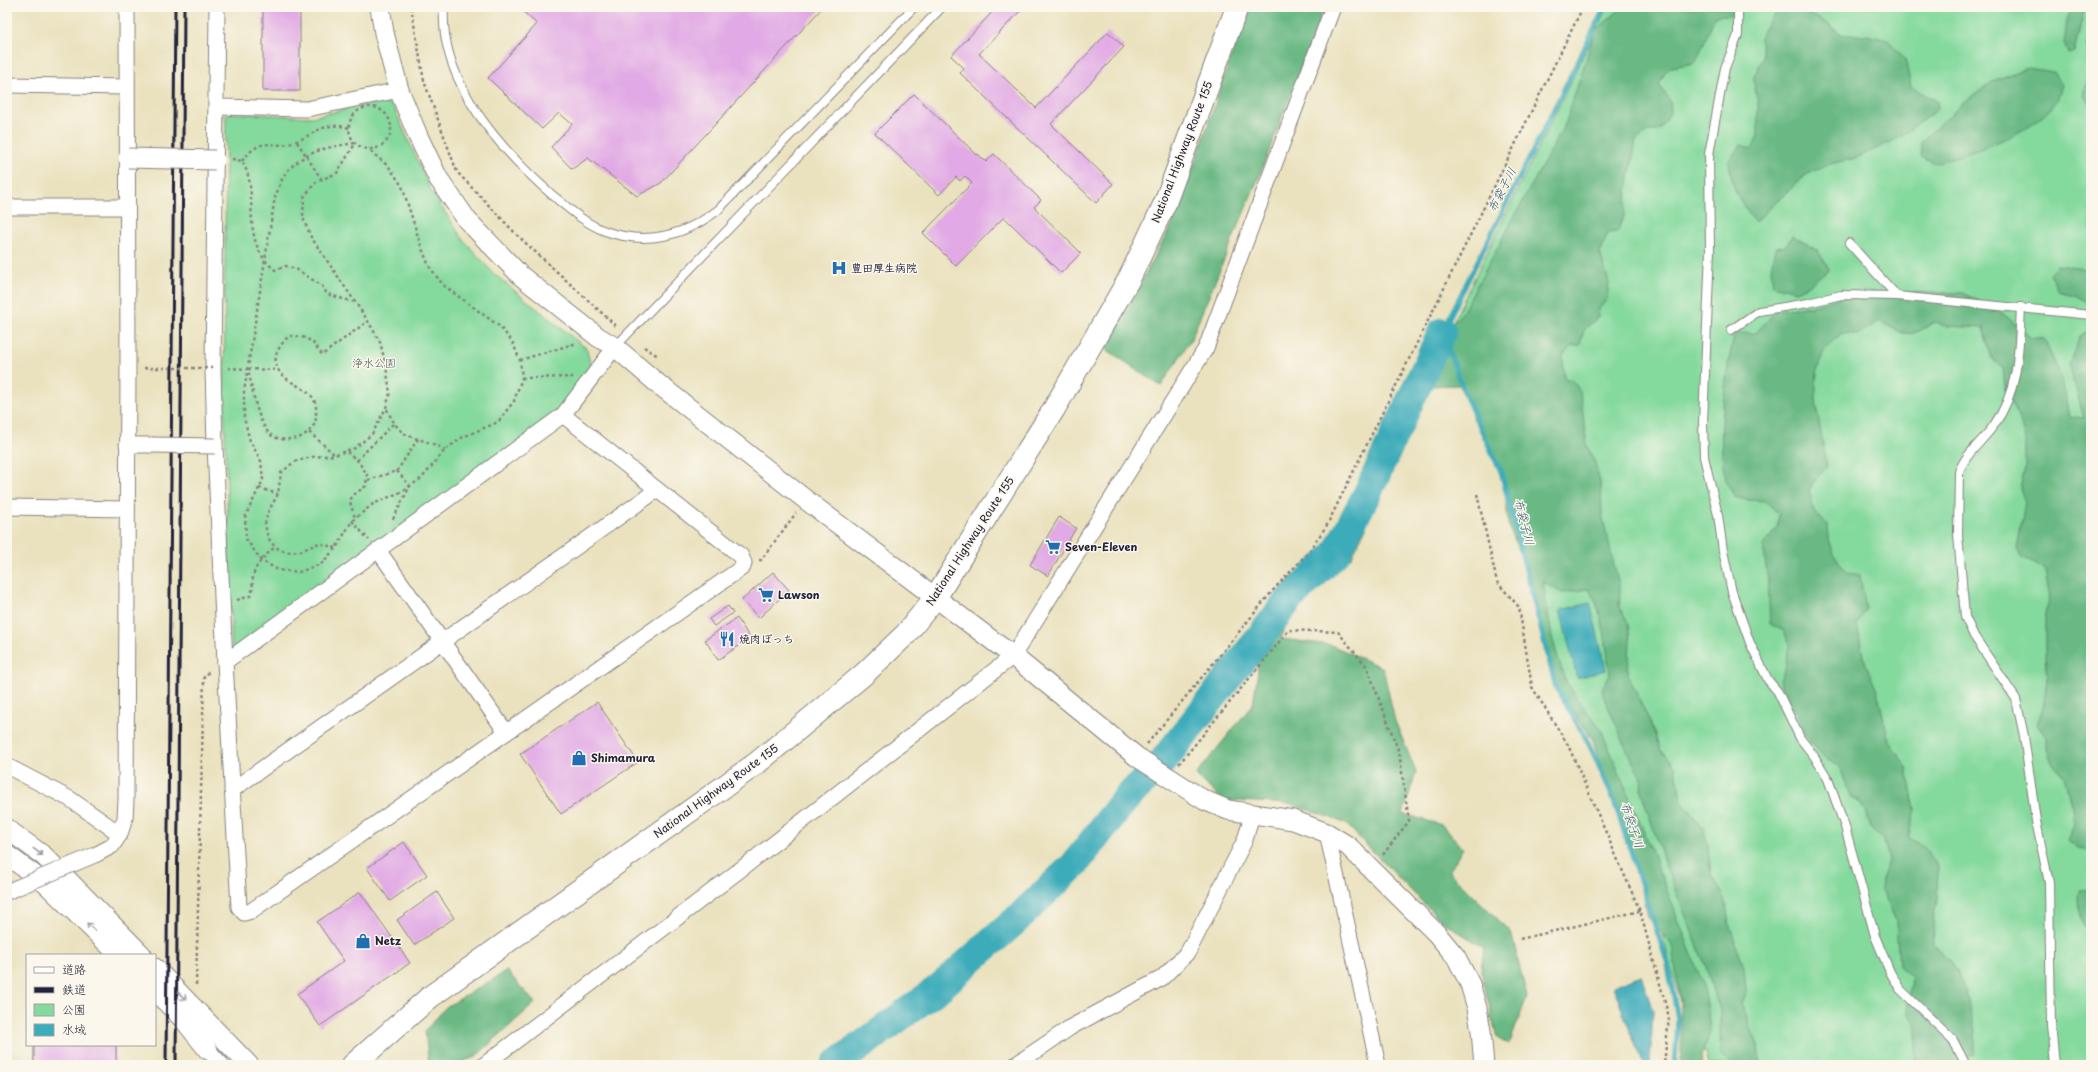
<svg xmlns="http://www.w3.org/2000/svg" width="2098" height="1072" viewBox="0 0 2098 1072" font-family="'Playpen Sans','Klee One',sans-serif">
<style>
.green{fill:#84d99d;stroke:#537e6c}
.forest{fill:#6bb984;stroke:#466e60}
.water{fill:#3dacba;stroke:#30677a}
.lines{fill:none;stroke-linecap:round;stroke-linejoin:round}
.stream{stroke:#3dacba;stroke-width:5}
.river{stroke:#3dacba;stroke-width:29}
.building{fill:#e1a9e5}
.service-casing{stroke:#86827d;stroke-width:10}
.minor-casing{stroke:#86827d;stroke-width:17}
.tertiary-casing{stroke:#86827d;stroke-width:21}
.trunk-casing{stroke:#86827d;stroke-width:24}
.path{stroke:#86827d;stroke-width:2.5;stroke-dasharray:3 3;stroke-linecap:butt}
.service{stroke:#fff;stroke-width:8}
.minor{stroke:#fff;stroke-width:15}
.tertiary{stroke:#fff;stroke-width:19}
.trunk{stroke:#fff;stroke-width:22}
.rail{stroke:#22223b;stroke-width:3}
.minor-bridge-casing{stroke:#86827d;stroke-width:17;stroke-linecap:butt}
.tertiary-bridge-casing{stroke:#86827d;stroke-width:21;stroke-linecap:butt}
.path-bridge{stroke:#86827d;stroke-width:2.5;stroke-dasharray:3 3;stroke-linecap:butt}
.minor-bridge{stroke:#fff;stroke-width:15}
.tertiary-bridge{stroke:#fff;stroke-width:19}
.oneway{stroke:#9c9ca7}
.labels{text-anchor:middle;stroke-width:3;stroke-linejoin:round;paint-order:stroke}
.street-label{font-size:11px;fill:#22223b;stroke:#fbf7ec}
.poi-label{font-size:11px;font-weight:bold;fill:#22223b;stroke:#fbf7ec;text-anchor:start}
.park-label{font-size:11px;fill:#3f5958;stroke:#fbf7ec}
.water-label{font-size:12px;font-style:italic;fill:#2d596e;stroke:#fbf7ec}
</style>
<rect width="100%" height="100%" fill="#fbf7ec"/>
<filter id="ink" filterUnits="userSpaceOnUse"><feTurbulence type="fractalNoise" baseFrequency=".025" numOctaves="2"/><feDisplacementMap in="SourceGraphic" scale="8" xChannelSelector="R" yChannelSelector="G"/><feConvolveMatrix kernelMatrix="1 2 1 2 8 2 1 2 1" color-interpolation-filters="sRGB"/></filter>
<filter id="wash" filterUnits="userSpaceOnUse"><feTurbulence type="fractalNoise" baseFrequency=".012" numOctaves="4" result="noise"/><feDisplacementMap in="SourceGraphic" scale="16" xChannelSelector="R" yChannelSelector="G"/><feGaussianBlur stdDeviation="0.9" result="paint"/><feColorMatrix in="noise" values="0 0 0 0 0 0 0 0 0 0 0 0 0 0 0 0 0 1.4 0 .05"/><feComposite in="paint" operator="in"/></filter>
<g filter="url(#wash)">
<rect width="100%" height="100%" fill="#eae2bf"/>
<g class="green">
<polygon points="1610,7 2091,7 2091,1065 1708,1065 1706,1056 1681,1005 1657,915 1593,738 1560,688 1505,471 1448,332 1606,10"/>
<polygon points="382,101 393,106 431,191 462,238 494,274 587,349 591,369 556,416 232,650 224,399 226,113 312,117"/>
</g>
<g class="forest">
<polygon points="1248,7 1324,7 1263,167 1190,341 1161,386 1106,349 1178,213"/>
<path d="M 1623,7 L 1735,7 L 1735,11 L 1729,15 L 1715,16 L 1696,62 C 1673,70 1670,59 1659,85 C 1676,105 1673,110 1659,131 L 1648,131 L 1636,141 L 1628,183 L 1625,214 L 1617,232 L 1608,233 L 1600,253 L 1609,283 L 1607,299 L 1599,309 L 1598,317 L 1584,330 L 1580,345 L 1572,346 L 1563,355 L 1564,378 L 1572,380 L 1580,391 L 1587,446 L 1595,463 L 1601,486 L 1602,515 L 1620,590 L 1619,607 L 1628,623 L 1630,640 L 1628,675 L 1649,720 L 1661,751 L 1665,753 L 1675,767 L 1682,802 L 1703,828 L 1708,846 L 1711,875 L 1725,898 L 1729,924 L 1744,967 L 1746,991 L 1741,1004 L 1758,1045 L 1760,1065 L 1738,1065 L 1720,1055 L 1720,1010 L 1706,967 L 1666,867 L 1641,791 L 1642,778 L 1631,759 L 1603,695 L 1602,688 L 1610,674 C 1606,647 1604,613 1589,589 L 1562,593 L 1543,582 L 1552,637 L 1564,678 L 1578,700 L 1601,729 L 1651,849 L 1703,984 L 1708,1010 L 1710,1033 L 1701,1056 L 1702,1065 L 1681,1065 L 1681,1005 L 1672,945 L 1648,917 L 1640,879 L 1604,777 L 1593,740 L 1558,690 L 1544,640 L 1531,578 L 1508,524 L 1503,471 L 1473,418 L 1462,385 L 1428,386 L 1401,417 L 1364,492 L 1366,528 L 1351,558 L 1323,560 L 1298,589 L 1281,639 L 1331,645 L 1383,668 L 1395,721 L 1416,772 L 1403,814 L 1442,825 L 1463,848 L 1449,872 L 1511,932 L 1527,997 L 1509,1045 L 1497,1038 L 1481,971 L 1484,948 L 1440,920 L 1345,823 L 1291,804 L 1222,800 L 1196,775 L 1253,704 L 1258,671 L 1252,645 L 1259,619 L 1325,544 L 1420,366 L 1462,313 L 1566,122 L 1595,31 Z"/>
<path d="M 1776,7 L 1794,7 L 1825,22 L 1843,35 L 1867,35 L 1888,40 L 1905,59 L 1911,87 L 1937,101 L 1938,109 L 1897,139 L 1856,158 L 1826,165 L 1804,176 L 1755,222 C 1738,199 1732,190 1729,160 L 1741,145 L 1752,149 L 1758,135 L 1758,104 L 1753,79 L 1763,57 L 1760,39 L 1763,30 L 1777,11 Z"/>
<polygon points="2069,7 2085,7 2074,52 2068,54 2064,43"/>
<polygon points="2091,24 2091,104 2084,97 2088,76 2089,59 2087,49"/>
<path d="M 2027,68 L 2054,72 L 2062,85 C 2060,90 2059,98 2056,102 C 2032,135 1973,152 1935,163 L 1921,156 L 1921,142 L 1961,105 L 1995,80 Z"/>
<polygon points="1793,236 1818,251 1829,269 1809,285 1795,291 1773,285 1771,269 1775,248 1784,247"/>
<polygon points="2057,265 2091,270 2091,305 2077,296 2058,291 2049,273"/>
<path d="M 1858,292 L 1962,293 L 1993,308 L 2012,321 L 2031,338 L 2044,339 L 2062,379 L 2069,416 L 2084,418 L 2069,364 L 2080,336 L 2091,329 L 2091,854 L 2089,851 L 2078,849 L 2068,841 L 2074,824 L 2072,808 L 2064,776 L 2052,763 L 2047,749 L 2047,738 L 2037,725 L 2044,704 L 2047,678 L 2045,657 L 2045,622 L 2049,593 L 2045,570 L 2035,563 L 2021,557 L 2017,549 L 2025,502 L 2020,488 L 2025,468 L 2025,440 L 2020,420 L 2005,391 L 2003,369 L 1992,359 L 1983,328 L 1946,326 L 1934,322 C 1908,340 1905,335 1879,321 L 1859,334 L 1842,333 C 1837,338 1830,343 1826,348 C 1805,383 1822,429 1827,467 L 1817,477 L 1809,490 L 1814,511 L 1828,526 C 1829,549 1834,556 1848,573 L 1860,575 L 1866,610 L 1857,624 L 1863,657 L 1877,691 L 1889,741 L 1907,768 L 1915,810 L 1908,838 L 1922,845 L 1938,866 L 1937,901 L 1933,919 L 1934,943 L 1952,964 L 1965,989 L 1975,1031 L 1975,1054 L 1964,1058 L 1962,1065 L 1915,1065 L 1916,1053 L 1916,1028 L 1908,1011 L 1912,977 L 1899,966 L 1896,921 L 1881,888 L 1882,878 L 1889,861 L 1884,841 L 1871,828 L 1866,811 L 1858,800 L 1852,798 L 1839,766 L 1818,753 L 1806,735 L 1797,713 L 1784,699 L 1780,680 L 1786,666 L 1789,645 L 1784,631 L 1770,624 L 1768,581 L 1763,545 L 1777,528 L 1779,514 L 1765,501 L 1747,500 L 1734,497 C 1732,491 1728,486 1726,480 C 1716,450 1725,364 1735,334 L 1756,333 L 1777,310 L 1813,306 Z"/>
<path d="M 2091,889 L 2091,936 C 2081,921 2076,907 2079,890 Z"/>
<polygon points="507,971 535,1003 475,1057 453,1065 429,1065 425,1031 446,1007"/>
</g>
<g class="water">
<polygon points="1590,603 1606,670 1577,678 1560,610"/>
<polygon points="1641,975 1653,1011 1650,1065 1643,1065 1613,986"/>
</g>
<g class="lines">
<polyline class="stream" points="1605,7 1442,332 1466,397 1501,472 1556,688 1588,742 1612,795 1667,962 1678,1019 1675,1065"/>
<polyline class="river" points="835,1065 939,988 1015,921 1074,865 1123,802 1164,760 1288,601 1336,553 1368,492 1442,332"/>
</g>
<g id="blocks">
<g class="building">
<rect x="263" y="7" width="37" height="84"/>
<polygon points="518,7 823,7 661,183 637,196 588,158 572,169 551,147 572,124 559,113 542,129 488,78 537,24"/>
<polygon points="997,7 1024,7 979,54 1036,108 1108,32 1124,47 1051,124 1113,184 1096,203 960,73 964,68 951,56"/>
<polygon points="914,94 977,155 978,154 986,162 994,154 1041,200 1034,207 1081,253 1061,273 1004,217 956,266 923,233 972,183 965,176 960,181 956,177 939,195 875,133"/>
<polygon points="1059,517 1076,528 1048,576 1030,565"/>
<polygon points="773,572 789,590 759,618 742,600"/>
<polygon points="728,606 733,613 714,626 709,619"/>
<polygon points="737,618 750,638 718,660 705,640"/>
<polygon points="597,702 638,762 561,814 520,754"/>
<polygon points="404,842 427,875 390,901 367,868"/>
<polygon points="360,892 410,963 320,1026 297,994 344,961 317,922"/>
<polygon points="437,892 454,918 414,945 397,920"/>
<rect x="34" y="1045" width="82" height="20"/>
</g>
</g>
</g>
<g filter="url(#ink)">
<use href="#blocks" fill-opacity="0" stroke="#86827d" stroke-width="1"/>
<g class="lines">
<defs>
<g id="service">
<path d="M 444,7 C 439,81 498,147 550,193 C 567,207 584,223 605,231 C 647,246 684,236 718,210 L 914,7"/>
<polyline points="1738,7 1738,35 1725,68 1709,154 1710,250 1703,423 1704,457 1718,515 1723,551 1732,592 1750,643 1768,680 1778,692 1800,738 1814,756 1828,779 1845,827 1875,936 1890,972 1900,989 1953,1040 1966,1065"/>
<polyline points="1849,243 1897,296 2091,315"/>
<path d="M 2021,307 C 2019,348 2019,391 1994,425 C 1983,441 1965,454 1959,472 L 1958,535 L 1965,617 L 1974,636 L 2016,699 L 2024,736 L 2036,821 L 2049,883 L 2051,1025 L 2055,1065"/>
<polyline points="1731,330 1759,311 1808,303 1841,295 1897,296"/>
<polyline points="615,347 942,7"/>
</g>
<g id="minor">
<polyline points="217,7 213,368 215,446 225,662 239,907 244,913 251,911 743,567 744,563 741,556 563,415"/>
<polyline points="7,85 126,87"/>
<polyline points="217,107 307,109 399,90"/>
<polyline points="7,207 127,207"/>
<polyline points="127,445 152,445"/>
<polyline points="7,507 127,509"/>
<polyline points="378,550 506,732"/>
<polyline points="225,662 563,415 615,347"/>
<polyline points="7,766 70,799 120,834 125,818 126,800 128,366 127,7"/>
<polyline points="232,790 657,490"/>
<polyline points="1327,833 1378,1065"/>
<polyline points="97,854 112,846 120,834"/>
<polyline points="7,892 16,888"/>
<polyline points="208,1050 222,1065"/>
<polyline points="484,1065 749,863 1013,656 1206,348 1333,7"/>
<polyline points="1015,1065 1071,1027 1162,978 1188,952 1245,840 1252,815"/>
</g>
<g id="tertiary">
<polyline points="380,7 384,33 399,90 418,136 438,178 467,220 521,276 598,337 615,347 657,383 806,500 1013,656 1137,757 1204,800 1228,810 1293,820 1327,833 1348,846 1436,933 1456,957 1470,984 1477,1008 1481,1031 1484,1065"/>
<polyline points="7,829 44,856 142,955"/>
<polyline points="7,855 45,883 119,955"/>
<polyline points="155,968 249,1065"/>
<polyline points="155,991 184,1020 208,1050"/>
</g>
<polyline id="trunk" points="353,1065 430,997 757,763 864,674 906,634 935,598 1054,409 1129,279 1165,203 1237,7"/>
</defs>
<use href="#service" class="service-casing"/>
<use href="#minor" class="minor-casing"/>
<use href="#tertiary" class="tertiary-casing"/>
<use href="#trunk" class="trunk-casing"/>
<g class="path">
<polyline points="411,7 424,81 457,172 518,236 616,326"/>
<circle cx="370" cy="128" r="21"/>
<polyline points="297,142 322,180"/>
<path d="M 355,143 C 328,147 303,151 285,174 C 281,180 278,190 275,197 L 244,392 L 244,418 L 250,441 L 261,461 L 263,480 L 245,517 L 246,539 L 261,560 L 278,570 L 299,572 L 321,564 L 336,548 L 352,521 L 373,504 L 403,491 L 422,478 L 445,450 L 463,437 L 498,422 L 514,401 L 522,378 L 520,360 L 512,341 L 499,326 L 443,285 L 429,266 L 421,246 L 402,186 L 389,167 L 368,149"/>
<path d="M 232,159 L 242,161 C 262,194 237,240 275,270 L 286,266 L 296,269 L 322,286 L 327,294 L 353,302"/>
<path d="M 242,161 C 264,132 273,152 297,141 C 318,132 325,121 349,128"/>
<polyline points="644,347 658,356"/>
<polyline points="520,360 577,343"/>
<path d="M 228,368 L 248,369 C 252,386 257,424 271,435 C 276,439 285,440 291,439 C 301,439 308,433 314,425 C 316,422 316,418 316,414 C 318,393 303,390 290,381 C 269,368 273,351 289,336 C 305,335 313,340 322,355 L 368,321"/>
<polyline points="248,369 279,370"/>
<polyline points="522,378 574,377"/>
<path d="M 387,409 C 402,445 416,433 445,450"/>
<polyline points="309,432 334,454"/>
<polyline points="347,452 357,460 367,474 366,486 352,496 350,502 355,518"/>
<polyline points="357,460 393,424"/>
<polyline points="368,480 397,471 418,439"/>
<polyline points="259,488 278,494"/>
<polyline points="1477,494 1497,582 1519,607 1532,687 1568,745 1640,911 1669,1017 1664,1065"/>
<polyline points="393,519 410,486 397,471"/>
<polyline points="352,521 369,540"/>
<polyline points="336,548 319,543 301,551 286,552 275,547 268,538 265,524 268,512 278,494 281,473 294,462 311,457 335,455 355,448 372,434 386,408 390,393 386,366 380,342 368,321 311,237 303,218 304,197 316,182 337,173 355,144"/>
<polyline points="759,560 761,560 796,513"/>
<path d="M 237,600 L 250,596 C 254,589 252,586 253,578 C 254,565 266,555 275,547"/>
<polyline points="1147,744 1275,588 1308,553 1327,525 1583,7"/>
<polyline points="1179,764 1289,630 1338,632 1367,667 1399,752 1409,821 1382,856"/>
<polyline points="1520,939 1640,911"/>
<polyline points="196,985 204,676 211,671"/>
</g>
<use href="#service" class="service"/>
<use href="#minor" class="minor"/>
<use href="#tertiary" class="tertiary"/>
<use href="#trunk" class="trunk"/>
<g class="rail">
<polyline points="166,1065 175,7"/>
<polyline points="176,1065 184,7"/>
</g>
<defs>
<g id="minor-bridge">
<polyline points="152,445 215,446"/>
<polyline points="16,888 97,854"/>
</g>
<polyline id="tertiary-bridge" points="128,158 215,160"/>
</defs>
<use href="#minor-bridge" class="minor-bridge-casing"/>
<use href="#tertiary-bridge" class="tertiary-bridge-casing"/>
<polyline class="path-bridge" points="144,368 213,368"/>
<use href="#minor-bridge" class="minor-bridge"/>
<use href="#tertiary-bridge" class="tertiary-bridge"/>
</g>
<defs><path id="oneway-shaft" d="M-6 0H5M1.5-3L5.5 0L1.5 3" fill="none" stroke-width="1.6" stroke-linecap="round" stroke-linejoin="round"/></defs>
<g class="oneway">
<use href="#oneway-shaft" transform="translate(38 852) rotate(37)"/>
<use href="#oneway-shaft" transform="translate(91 927) rotate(-136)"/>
<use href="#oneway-shaft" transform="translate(182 996) rotate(46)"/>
</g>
</g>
<defs>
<symbol id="hospital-bare" viewBox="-9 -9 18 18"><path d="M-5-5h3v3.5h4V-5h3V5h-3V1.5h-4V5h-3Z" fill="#1f6fb2" stroke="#fbf7ec" stroke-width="2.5" paint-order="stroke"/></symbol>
<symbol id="supermarket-bare" viewBox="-9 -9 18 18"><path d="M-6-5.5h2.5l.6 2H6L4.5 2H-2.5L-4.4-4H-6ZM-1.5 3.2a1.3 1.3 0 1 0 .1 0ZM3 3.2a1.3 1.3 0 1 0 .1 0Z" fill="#1f6fb2" stroke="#fbf7ec" stroke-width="2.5" paint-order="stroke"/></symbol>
<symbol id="restaurant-bare" viewBox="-9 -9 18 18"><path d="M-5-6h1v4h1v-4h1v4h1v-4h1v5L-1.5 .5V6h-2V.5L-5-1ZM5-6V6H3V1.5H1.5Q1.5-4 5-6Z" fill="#1f6fb2" stroke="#fbf7ec" stroke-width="2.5" paint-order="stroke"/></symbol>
<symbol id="shop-bare" viewBox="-9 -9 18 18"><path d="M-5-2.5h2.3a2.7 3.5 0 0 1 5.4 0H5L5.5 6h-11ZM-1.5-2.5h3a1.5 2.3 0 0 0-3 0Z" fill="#1f6fb2" stroke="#fbf7ec" stroke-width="2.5" paint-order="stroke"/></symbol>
</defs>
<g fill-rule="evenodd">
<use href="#hospital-bare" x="828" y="257" width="22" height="22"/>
<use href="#supermarket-bare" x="1042" y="536" width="22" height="22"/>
<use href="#supermarket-bare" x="755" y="584" width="22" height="22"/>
<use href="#restaurant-bare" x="716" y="628" width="22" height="22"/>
<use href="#shop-bare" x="568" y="747" width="22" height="22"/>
<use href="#shop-bare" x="352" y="930" width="22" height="22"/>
</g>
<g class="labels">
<g class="street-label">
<text transform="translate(1182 152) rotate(-69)" y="4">National Highway Route 155</text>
<text transform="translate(970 541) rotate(-57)" y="4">National Highway Route 155</text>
<text transform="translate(716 791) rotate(-36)" y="4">National Highway Route 155</text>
</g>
<g class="poi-label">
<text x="851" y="272">豊田厚生病院</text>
<text x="1065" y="551">Seven-Eleven</text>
<text x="778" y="599">Lawson</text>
<text x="739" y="643">焼肉ぼっち</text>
<text x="591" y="762">Shimamura</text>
<text x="375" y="945">Netz</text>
</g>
<g class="park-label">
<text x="374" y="367">浄水公園</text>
</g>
<g class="water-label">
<text transform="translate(1502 190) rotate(-63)" y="4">布袋子川</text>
<text transform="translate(1524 522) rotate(76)" y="4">布袋子川</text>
<text transform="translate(1632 825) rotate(72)" y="4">布袋子川</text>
</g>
</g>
<rect width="2098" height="1072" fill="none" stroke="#fbf7ec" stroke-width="24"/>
<rect x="26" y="954" width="130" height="92" fill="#fbf7ec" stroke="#a4a2a5"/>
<rect x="34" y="967" width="20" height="6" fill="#ffffff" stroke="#a4a2a5"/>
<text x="62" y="974" font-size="12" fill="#22223b">道路</text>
<rect x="34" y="987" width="20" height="6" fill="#22223b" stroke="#a4a2a5"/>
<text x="62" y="994" font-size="12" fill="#22223b">鉄道</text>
<rect x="34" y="1004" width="20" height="12" fill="#84d99d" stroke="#a4a2a5"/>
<text x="62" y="1014" font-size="12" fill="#22223b">公園</text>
<rect x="34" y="1024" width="20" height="12" fill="#3dacba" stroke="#a4a2a5"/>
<text x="62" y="1034" font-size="12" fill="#22223b">水域</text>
</svg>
